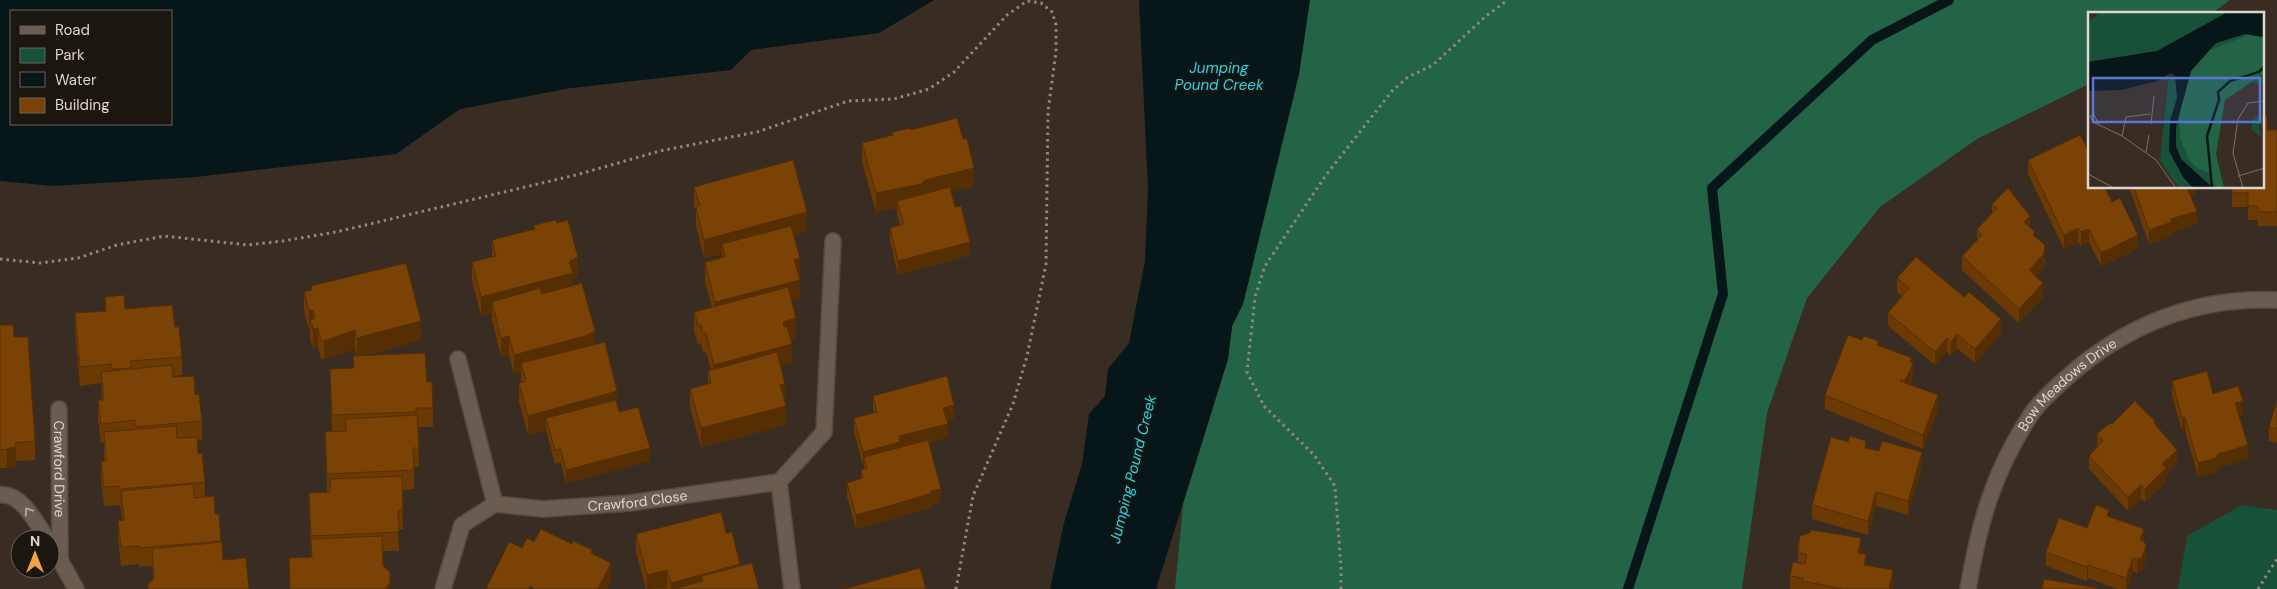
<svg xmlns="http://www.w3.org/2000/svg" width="2277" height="589" viewBox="0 0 2277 589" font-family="'DM Sans',sans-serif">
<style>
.green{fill:#175138}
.forest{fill:#236447}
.water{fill:#071618;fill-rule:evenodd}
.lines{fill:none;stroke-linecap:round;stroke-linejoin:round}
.stream{stroke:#071618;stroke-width:10}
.minor-casing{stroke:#554a42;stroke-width:18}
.path{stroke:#92877f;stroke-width:3;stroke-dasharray:2.5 4;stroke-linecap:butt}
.minor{stroke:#6b5c51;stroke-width:15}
.wall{fill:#6a3904}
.shaded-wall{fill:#562e04}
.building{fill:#7b4205;stroke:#562e04}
.oneway{stroke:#b1a59d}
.labels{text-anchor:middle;stroke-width:4;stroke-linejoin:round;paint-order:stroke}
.street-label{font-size:14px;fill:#dfd6d0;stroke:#1c1611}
.water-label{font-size:15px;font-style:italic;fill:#24d6ea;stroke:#1c1611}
.inset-river{fill:none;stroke:#071618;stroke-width:2.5}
.inset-road{fill:none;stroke:#7b7068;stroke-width:1}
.view{fill:#5777d6;fill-opacity:0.15;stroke:#5777d6;stroke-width:2.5}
.inset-edge{fill:none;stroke:#dfd6d0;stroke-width:2.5}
</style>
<rect width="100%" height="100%" fill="#392c22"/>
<polygon class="green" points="2242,505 2277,510 2277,589 2178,589 2187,536"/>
<polygon class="forest" points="1310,0 2230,0 2211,14 2090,14 2089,84 1977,139 1880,207 1807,298 1767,413 1742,589 1175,589 1183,505 1228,359 1232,326 1243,304 1299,74"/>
<g class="water">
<path d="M 0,0 L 934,0 L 879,33 L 751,50 L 731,70 L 571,88 L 460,109 L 396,154 L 196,177 L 53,186 L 0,181 ZM 11,11 L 171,11 L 171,124 L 11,124 Z"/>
<polygon points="1139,0 1310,0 1299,74 1243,304 1232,326 1228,359 1156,589 1050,589 1064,523 1082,464 1089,414 1105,396 1108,369 1129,343 1145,261 1148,188"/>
</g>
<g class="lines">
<polyline class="stream" points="1628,589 1723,294 1712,188 1872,40 1949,0"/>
<defs>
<g id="minor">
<polyline points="458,359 495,504"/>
<path id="s1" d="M 59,409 L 60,558"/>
<path d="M 0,495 C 20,491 38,525 47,539"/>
<polyline points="55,551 76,589"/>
<path id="s2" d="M 443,589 L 462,525 L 495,504 L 543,509 L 630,503 L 779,482"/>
<polyline points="792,589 779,482 824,432 833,241"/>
<path id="s3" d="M 1968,589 C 1979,523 1993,473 2030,416 C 2038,403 2052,391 2064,380 C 2123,326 2196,296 2277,300"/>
</g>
</defs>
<use href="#minor" class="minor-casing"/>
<g class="path">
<polyline points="0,259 40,263 78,258 117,245 164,236 248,245 283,241 336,232 576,175 660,151 757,132 848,101 894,99 929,89 954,72 1007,15 1027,1 1041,3 1052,12 1056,25 1056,52 1048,111 1046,264 1027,356 1013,404 973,496 956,589"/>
<polyline points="1341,589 1341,567 1335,486 1314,455 1264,406 1247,372 1255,297 1265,266 1326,175 1392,91 1408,77 1433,65 1486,16 1508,0"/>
<polyline points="2258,589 2277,559"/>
</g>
<use href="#minor" class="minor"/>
</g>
<g class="wall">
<polygon points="911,130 974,186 951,192 970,255 898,275 890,241 890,228 900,225 897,215 897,208 876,212 862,162 862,143 892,135 892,132"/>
<polygon points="2267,130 2277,130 2277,226 2258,226 2258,220 2248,220 2248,207 2232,207 2232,188"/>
<polygon points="2028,160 2112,202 2138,249 2101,266 2089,242 2081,246 2078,242 2064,249 2028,174"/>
<polygon points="694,187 807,231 793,235 800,277 799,277 800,299 792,301 796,337 791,339 792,363 781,366 785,403 786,425 701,447 690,407 690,389 708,384 708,371 711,370 706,352 703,352 701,343 698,344 694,331 694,312 712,308 705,281 705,262 722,258 722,254 704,258 696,225 696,210 694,206"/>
<polygon points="2129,188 2196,188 2196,193 2190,195 2197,224 2172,233 2172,236 2149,244"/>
<polygon points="1992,204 2030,228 2035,236 2045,259 2044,268 2036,276 2043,297 2019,323 1962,270 1962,256 1977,240 1977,229 1992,214"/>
<polygon points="534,225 578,276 573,279 573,285 595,345 617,403 619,412 650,461 566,483 561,463 555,464 546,430 528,435 519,402 519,383 521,382 521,372 514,374 509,355 501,357 492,320 492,313 481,316 472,281 472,262 492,257 492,240 534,229"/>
<polygon points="1897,278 2001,333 1975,363 1957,348 1951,356 1947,352 1935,365 1888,326 1888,313 1902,296 1897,292"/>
<polygon points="311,286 421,340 363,356 427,382 433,408 433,427 418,427 419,467 414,467 414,489 402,490 403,529 398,529 399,551 383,551 383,566 390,589 290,589 289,558 311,557 309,493 327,492 325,432 332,432 330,369 353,368 353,356 357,356 355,349 324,359 321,359 318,347 313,348 310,339 310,330 309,330 304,311 304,292 311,290"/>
<polygon points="105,297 125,309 175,327 182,357 182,375 173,376 173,377 195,395 202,421 202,440 197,440 198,454 205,482 205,497 215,514 219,514 223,560 153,580 152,566 139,567 139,564 121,566 118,539 118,521 122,520 121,508 120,508 119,505 104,506 101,480 101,461 104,461 104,442 101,443 98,419 98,400 102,400 101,383 80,386 75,332 75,313 105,311"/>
<polygon points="0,325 14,337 35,441 35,460 16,461 16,466 7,468 0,468"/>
<polygon points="1862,340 1879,345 1912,363 1913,376 1910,385 1938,409 1923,449 1825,409 1825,395"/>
<polygon points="2172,381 2213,394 2243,415 2239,416 2248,459 2218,468 2216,472 2198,477 2185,430 2182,431 2172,395"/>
<polygon points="873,396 954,419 947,420 948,437 929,442 941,502 932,505 932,507 892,519 856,529 847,497 847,483 861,479 861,470 864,469 864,466 863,466 854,432 854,418 874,413 873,410"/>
<polygon points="2277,401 2277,443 2269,441 2269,427"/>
<polygon points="2112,424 2155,424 2177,464 2166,474 2166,482 2145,502 2141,499 2128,511 2089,469 2089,456 2097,447 2097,434"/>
<polygon points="1848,442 1922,466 1908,515 1876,506 1868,535 1812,519 1812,505"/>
<polygon points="2109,517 2144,540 2146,560 2142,570 2137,573 2133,571 2127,589 2117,589 2088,578 2087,581 2046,566 2046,552 2087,528"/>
<polygon points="726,533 740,566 759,589 646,589 636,553 636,534"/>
<polygon points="1798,548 1861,553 1866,566 1893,584 1892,589 1790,589 1790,576 1799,563 1798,562"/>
</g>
<g class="shaded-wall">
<polygon points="974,168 974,186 925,199 897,201 897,208 876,212 876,193"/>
<polygon points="2185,188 2196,188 2196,193 2185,197"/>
<polygon points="2197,211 2197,224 2172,233 2172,236 2149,244 2149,230 2171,219"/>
<polygon points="807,212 807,231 724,253 722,244 722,254 704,258 704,240"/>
<polygon points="2030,216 2030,230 2024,222"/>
<polygon points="2078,228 2078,242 2064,249 2064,235"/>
<polygon points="2089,229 2089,242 2081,246 2081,232"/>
<polygon points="2138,235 2138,249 2101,266 2101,253"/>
<polygon points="970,242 970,255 898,275 898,261"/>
<polygon points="2045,245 2044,268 2029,284 2029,270"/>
<polygon points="578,257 578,276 573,279 573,292 492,302 492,313 481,316 481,297 569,262"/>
<polygon points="800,258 800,277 794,279 794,260"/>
<polygon points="800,280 800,299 715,321 715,302"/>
<polygon points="2043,283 2043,297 2019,323 2019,309"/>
<polygon points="313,310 313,329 318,328 318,347 313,348 313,329 310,320 310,330 309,330 309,311"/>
<polygon points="796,318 796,337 783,341 783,322"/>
<polygon points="2001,319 2001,333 1975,363 1975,349"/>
<polygon points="421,321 421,340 357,357 357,338"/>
<polygon points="355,330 355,349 324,359 324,341"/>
<polygon points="595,331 595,350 521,363 521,372 514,374 514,355"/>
<polygon points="1957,334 1957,348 1951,356 1951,342"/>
<polygon points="509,336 509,355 501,357 501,338"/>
<polygon points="1947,338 1947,352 1935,365 1935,352"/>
<polygon points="792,344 792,363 714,384 714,365"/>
<polygon points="1912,358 1913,376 1907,391 1904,395 1904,381"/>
<polygon points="785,384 785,403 780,385"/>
<polygon points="617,391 617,410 546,418 546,430 528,435 528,416"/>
<polygon points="1938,395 1938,409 1923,449 1923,435"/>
<polygon points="2243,401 2243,415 2235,417 2235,403"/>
<polygon points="954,405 954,419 943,421 943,408"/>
<polygon points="786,406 786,425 701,447 701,428"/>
<polygon points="2185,417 2185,430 2182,431 2182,418"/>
<polygon points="948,424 948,437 900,450 864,457 864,466 863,466 863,452 899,436"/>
<polygon points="2248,445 2248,459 2218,468 2216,472 2198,477 2198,463 2218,454"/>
<polygon points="16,447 16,466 7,468 7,449"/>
<polygon points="650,448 650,461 566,483 566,470"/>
<polygon points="2177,450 2177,464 2166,474 2166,482 2145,502 2145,489 2162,464"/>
<polygon points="1922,452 1922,466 1908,515 1908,501"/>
<polygon points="2141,485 2141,499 2128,511 2128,497"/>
<polygon points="941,489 941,502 932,505 932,507 892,519 856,529 856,515"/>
<polygon points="1876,492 1876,506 1868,535 1868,521"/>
<polygon points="2144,529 2144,543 2140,540"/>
<polygon points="1861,538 1861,552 1858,567 1858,553"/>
<polygon points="2146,546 2146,560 2142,570 2137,573 2137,559"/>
<polygon points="1866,554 1866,568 1864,565"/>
<polygon points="2133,558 2133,571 2127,589 2126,589 2126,578"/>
<polygon points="611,563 611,582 607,589 598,589"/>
<polygon points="740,564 740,583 703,581 702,576 702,589 671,589 671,583"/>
<polygon points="2088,565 2088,578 2087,581 2087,567"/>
<polygon points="667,570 667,588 647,589 647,575"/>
<polygon points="1893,570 1893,584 1892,589 1889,589"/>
<polygon points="390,583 390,589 385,589"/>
</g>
<g class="building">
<polygon points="2263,116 2267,116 2267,130 2277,130 2277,212 2258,212 2258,206 2248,206 2248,193 2232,193 2232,188 2263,188"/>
<polygon points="957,118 963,139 967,139 974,168 925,180 921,184 876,193 862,143 893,135 892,132 911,128 911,130"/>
<polygon points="2080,135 2090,154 2090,188 2105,188 2112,202 2120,198 2138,235 2101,253 2089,229 2081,232 2078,228 2064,235 2028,160"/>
<polygon points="793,160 807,212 704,240 696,207 700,205 694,187"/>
<polygon points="950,187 955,207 961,206 970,242 898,261 890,228 904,224 897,201"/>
<polygon points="2008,188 2030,216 2024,222 2035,232 2033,235 2045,245 2044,254 2029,270 2043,283 2019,309 1962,256 1982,235 1977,229 1997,208 1992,204"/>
<polygon points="2134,188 2187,188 2197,211 2171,219 2172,222 2149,230"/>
<polygon points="556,220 557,223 568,220 578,257 569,262 573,273 481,297 472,262 496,256 492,240 535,229 534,225"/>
<polygon points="791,226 800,258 794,260 800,280 715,302 705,262 725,257 722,244"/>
<polygon points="1916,257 1964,297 1969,292 2001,319 1975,349 1957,334 1951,342 1947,338 1935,352 1888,313 1909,288 1897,278"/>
<polygon points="406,263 421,321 357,338 355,330 324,341 321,340 318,328 313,329 310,320 315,318 313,310 309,311 304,292 312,290 311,286"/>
<polygon points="582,283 595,331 585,336 514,355 509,336 501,338 492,302 540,288 542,294"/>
<polygon points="788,287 796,318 783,322 784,327 787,327 792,344 714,365 706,333 703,334 701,325 698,325 694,312"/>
<polygon points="124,295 125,309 172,305 175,327 179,327 182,357 131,361 131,368 112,369 111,364 80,367 75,313 106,311 105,297"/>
<polygon points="0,325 13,325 14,337 28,337 35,441 15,443 16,447 7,449 0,450"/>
<polygon points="1848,335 1862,340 1864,336 1879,341 1877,345 1912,358 1910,362 1913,363 1907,377 1904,381 1901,379 1900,381 1938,395 1923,435 1825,395"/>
<polygon points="605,342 617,391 528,416 519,383 526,381 521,363"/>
<polygon points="777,352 785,384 780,385 786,406 701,428 690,389 711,383 708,371"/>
<polygon points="425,353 427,382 432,382 433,408 416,408 416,412 332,415 330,369 354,368 353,356"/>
<polygon points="172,365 173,377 194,376 195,395 199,394 202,421 135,427 135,420 101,424 98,400 104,400 101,372"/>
<polygon points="2207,371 2213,394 2238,386 2243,401 2235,403 2248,445 2218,454 2216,458 2198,463 2185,417 2182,418 2172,381"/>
<polygon points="947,376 954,405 943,408 948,424 899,436 900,442 863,452 854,418 877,412 873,396"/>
<polygon points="616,400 619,412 638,407 650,448 566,470 561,449 555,450 546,418"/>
<polygon points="2135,401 2155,421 2154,423 2177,450 2162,464 2166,468 2145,489 2141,485 2128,497 2089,456 2103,441 2097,434 2110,423 2112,424"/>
<polygon points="2277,401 2277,429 2269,427"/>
<polygon points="417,415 419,448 413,448 414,470 327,474 325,432 346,431 345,419"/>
<polygon points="176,426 177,438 197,437 198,454 202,453 205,482 120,489 119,486 104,487 101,461 106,461 104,432"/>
<polygon points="1850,436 1866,441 1865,448 1879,451 1882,441 1922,452 1908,501 1876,492 1868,521 1812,505 1831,437 1848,442"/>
<polygon points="928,440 941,489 931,491 932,493 892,505 856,515 847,483 863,478 861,470 867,468 864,457"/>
<polygon points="402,476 403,510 398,510 399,532 311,536 309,493 330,492 330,479"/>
<polygon points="193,484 194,498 214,496 215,514 219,514 221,541 139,548 139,546 121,547 118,521 124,520 121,491"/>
<polygon points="2096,505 2109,510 2107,516 2144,529 2140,540 2144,541 2146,546 2142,557 2137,559 2133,558 2126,578 2088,565 2087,567 2046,552 2059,518 2087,528"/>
<polygon points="721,512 726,533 732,532 740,564 671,583 667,570 647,575 636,534"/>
<polygon points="541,529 572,544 573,541 592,550 591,553 611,563 598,589 535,589 530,586 529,589 486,589 509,542 522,548 527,538 534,542"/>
<polygon points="1811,530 1861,538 1858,553 1866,554 1864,565 1893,570 1889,589 1844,589 1802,581 1803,578 1790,576 1793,562 1805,564 1807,554 1802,554 1798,548 1800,536 1810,533"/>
<polygon points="382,536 383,566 390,572 390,583 385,589 290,589 289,558 312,557 311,539"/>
<polygon points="222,542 223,560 246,558 249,589 148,589 148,585 154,578 152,549"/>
<polygon points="752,563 759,589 674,589 703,581 702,576"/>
<polygon points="920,568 926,589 844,589"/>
<polygon points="2044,579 2097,588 2097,589 2042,589"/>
</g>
<defs><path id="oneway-chevron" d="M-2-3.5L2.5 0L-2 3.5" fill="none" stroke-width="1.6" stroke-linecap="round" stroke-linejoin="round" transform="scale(1.25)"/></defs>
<use class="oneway" href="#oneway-chevron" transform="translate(28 511) rotate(-124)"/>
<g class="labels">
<g class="street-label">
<text dy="5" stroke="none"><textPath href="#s3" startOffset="234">Bow Meadows Drive</textPath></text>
<text dy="5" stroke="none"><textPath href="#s1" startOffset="60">Crawford Drive</textPath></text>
<text dy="5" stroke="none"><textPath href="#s2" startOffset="249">Crawford Close</textPath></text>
</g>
<g class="water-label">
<text x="1219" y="73">Jumping<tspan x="1219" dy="17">Pound Creek</tspan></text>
<text transform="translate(1133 469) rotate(-76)" y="5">Jumping Pound Creek</text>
</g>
</g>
<g transform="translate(2088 12)">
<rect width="176" height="176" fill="#392c22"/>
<path d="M 7,0 L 140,0 L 69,39 L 0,50 L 0,10 L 10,2 ZM 157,22 L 176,25 L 176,72 L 162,71 L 137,88 L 128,142 L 136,176 L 91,176 L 72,149 L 80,69 L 107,51 L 128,31 ZM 169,104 L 176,106 L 176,111 L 171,114 L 174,126 L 163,117 L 165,106 Z" fill="#175138"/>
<path d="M 160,23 L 176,25 L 176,61 L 137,88 L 128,142 L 136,176 L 128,176 L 120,160 L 110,157 L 101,148 L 92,126 L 91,104 L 102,61 L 108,50 L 122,38 Z" fill="#236447"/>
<path d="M 140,0 L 176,0 L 176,25 L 157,22 L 128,31 L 103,59 L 88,115 L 88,134 L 93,147 L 125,176 L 105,176 L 95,165 L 81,139 L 82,109 L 89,86 L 87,63 L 82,61 L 69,69 L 34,78 L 0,79 L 0,50 L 69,39 Z" fill="#071618"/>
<path class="inset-river" d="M 124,175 L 119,124 L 131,88 L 130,80 L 142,69 L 171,60 L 177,54"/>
<path class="inset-road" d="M 11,112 L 6,103 L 2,104 L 5,110 L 34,124 L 68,148 L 88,176M 63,112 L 66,84M 34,124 L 38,105 L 62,102M 58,140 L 61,123M 0,162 L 26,176M 150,164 L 177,156M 155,176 L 145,141 L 150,107 L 160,91 L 177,89"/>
<path class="view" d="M 5,66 L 172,66 L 172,110 L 5,110 Z"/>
<rect width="176" height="176" class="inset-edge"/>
</g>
<rect x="10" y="10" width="162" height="115" fill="#1c1611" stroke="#6a635d"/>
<rect x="20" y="26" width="25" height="8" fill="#6b5c51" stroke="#6a635d"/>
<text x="55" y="35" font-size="15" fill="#dfd6d0">Road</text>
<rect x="20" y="48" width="25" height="15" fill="#175138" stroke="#6a635d"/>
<text x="55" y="60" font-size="15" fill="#dfd6d0">Park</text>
<rect x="20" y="72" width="25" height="15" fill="#071618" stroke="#6a635d"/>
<text x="55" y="85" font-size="15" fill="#dfd6d0">Water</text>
<rect x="20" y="98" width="25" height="15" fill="#7b4205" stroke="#6a635d"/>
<text x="55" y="110" font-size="15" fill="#dfd6d0">Building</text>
<g transform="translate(35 554)"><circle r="24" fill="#1c1611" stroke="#6a635d"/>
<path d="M0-4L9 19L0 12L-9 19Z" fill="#f3a442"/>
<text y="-8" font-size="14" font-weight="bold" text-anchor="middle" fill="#dfd6d0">N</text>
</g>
</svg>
